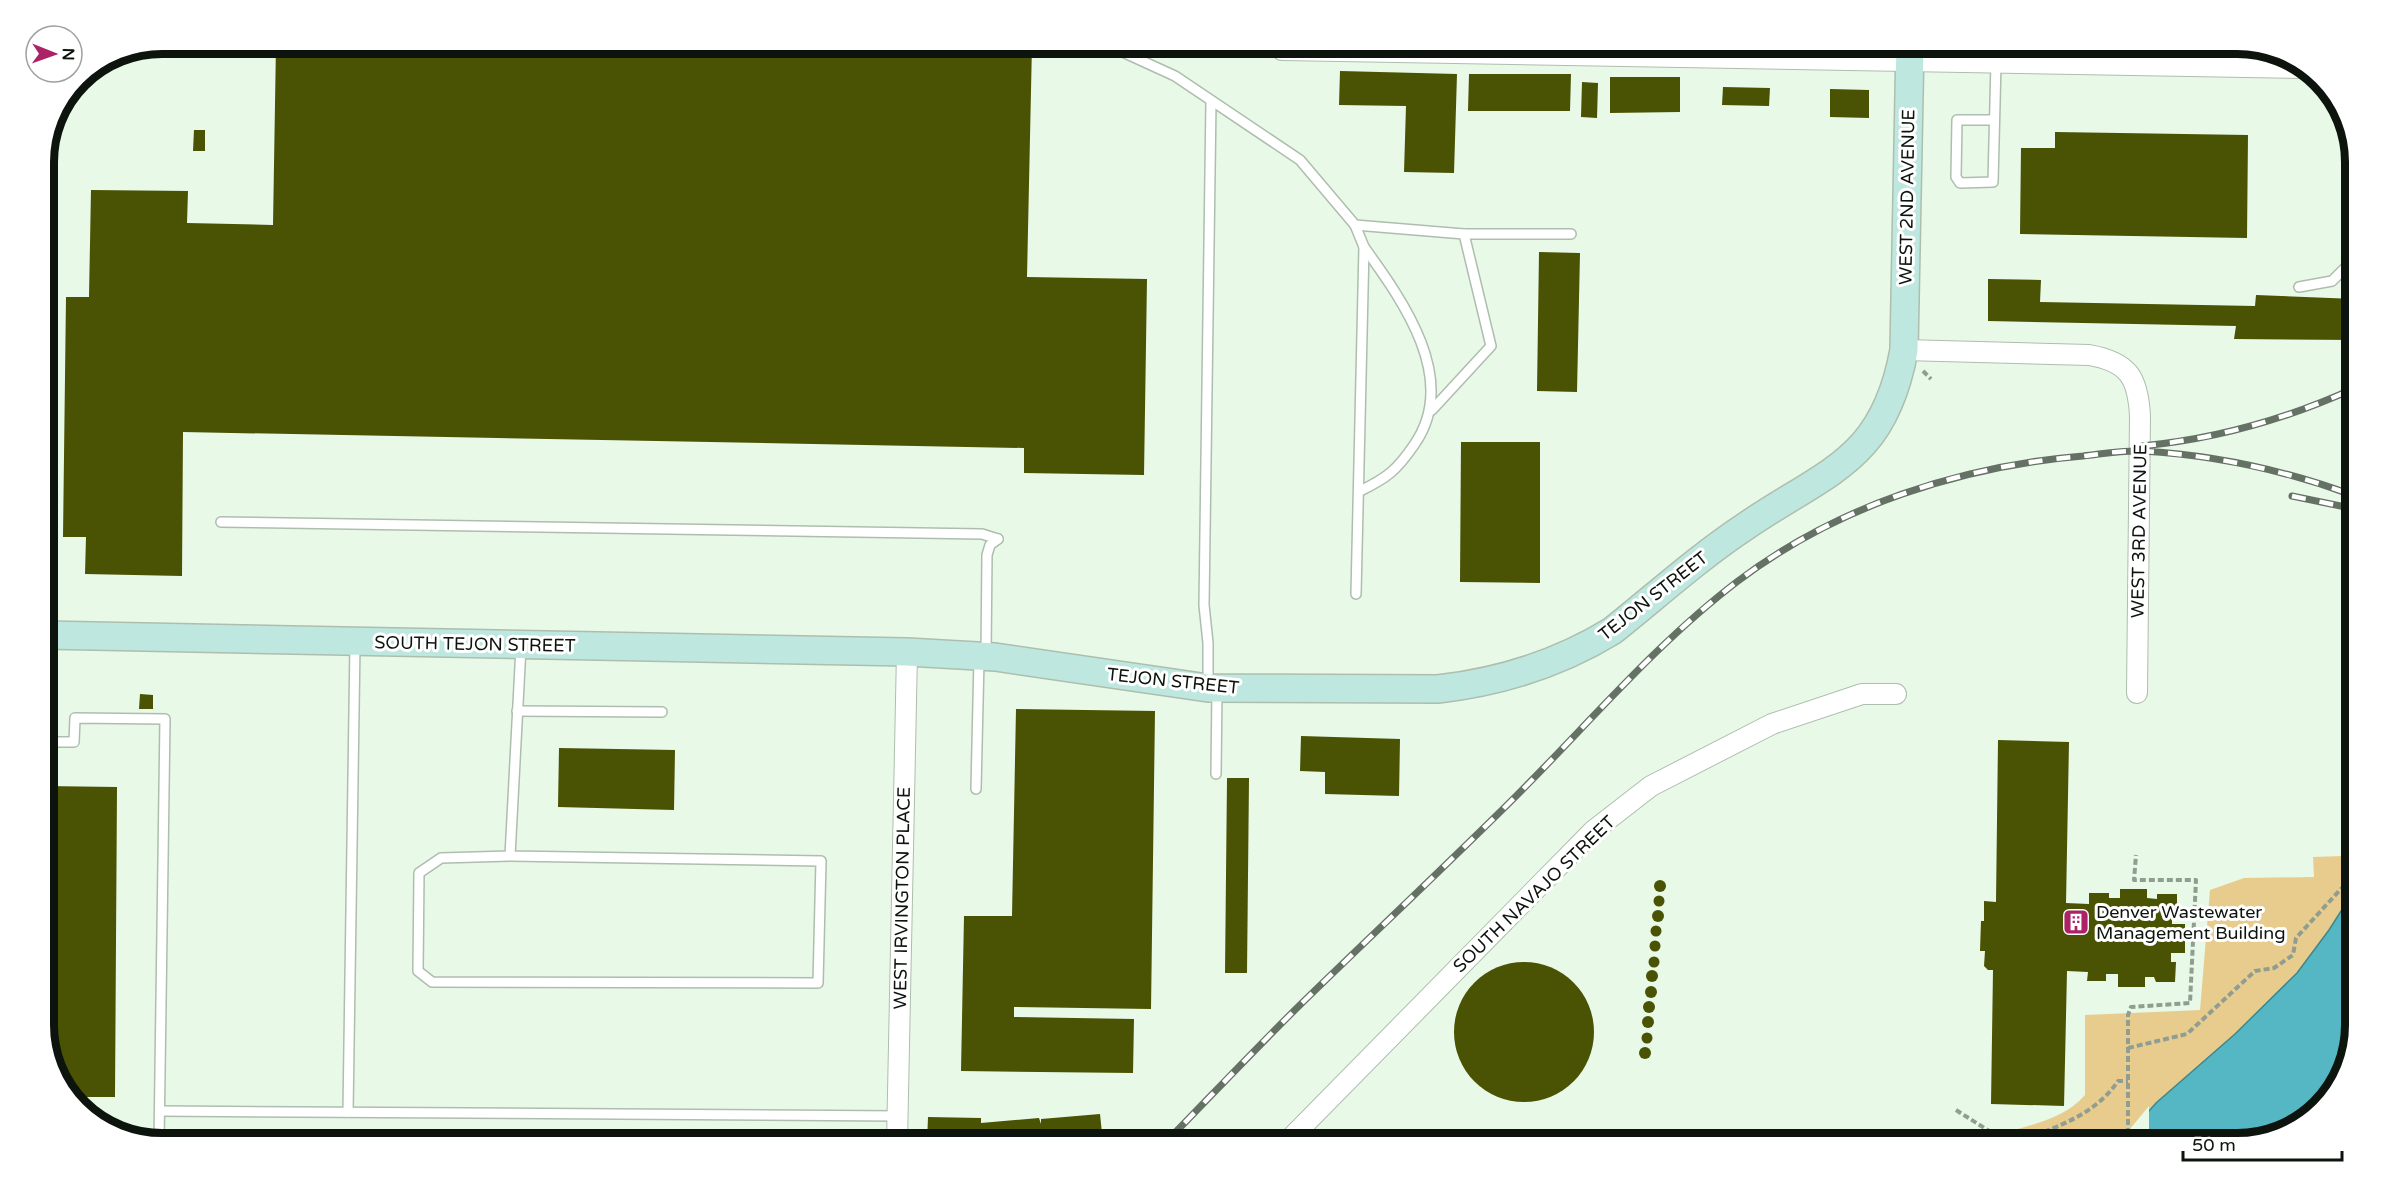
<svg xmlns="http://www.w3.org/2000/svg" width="2399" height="1187" viewBox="0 0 2399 1187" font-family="'Varela Round',sans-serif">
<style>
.green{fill:#e8cc8e}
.water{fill:#54b7c3;stroke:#3f868c;stroke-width:1.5}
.pier{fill:#e8f9e8}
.building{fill:#4a5203}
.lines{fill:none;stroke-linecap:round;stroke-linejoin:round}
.lane-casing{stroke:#aebeae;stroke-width:12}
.street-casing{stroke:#aebeae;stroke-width:22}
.secondary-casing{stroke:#aebeae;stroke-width:30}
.path{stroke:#919d91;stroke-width:4;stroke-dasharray:6 3;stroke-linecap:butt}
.lane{stroke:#fff;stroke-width:9}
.street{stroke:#fff;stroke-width:20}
.secondary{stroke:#bee7df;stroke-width:27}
.rail-casing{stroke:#667166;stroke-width:7}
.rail{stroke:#fff;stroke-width:4.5;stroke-dasharray:14;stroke-linecap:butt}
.labels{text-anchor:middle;stroke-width:6;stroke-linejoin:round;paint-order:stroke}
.street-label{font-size:18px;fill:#0d130d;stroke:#fff}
.poi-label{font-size:18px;fill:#0d130d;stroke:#fff;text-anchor:start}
.rim{fill:none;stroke:#0d130d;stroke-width:8}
</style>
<rect width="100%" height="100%" fill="#e8f9e8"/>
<path class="green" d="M 2355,703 L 2355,889 L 2329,930 L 2297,973 L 2235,1034 L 2156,1103 L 2121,1143 L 2011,1143 L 2007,1132 C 2035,1124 2065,1118 2085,1095 L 2085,1015 L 2200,1010 L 2210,890 L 2244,878 L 2314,877 L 2313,857 L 2343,856 L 2344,717 Z"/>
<polygon class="water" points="2355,889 2355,1025 2343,1077 2303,1124 2237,1143 2121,1143 2156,1103 2235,1034 2297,973 2329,930"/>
<polygon class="pier" points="2149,1106 2149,1143 2118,1143 2119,1142"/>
<g class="building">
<polygon points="276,44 1032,44 1027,277 1147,279 1144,475 1024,473 1024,448 183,432 182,576 85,574 86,537 63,537 66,297 89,297 91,190 188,191 187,223 273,225"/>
<polygon points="1340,71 1457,74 1454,173 1404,172 1406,106 1339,105"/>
<polygon points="1469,74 1571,74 1570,111 1468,111"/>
<polygon points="1610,77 1680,77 1680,112 1610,113"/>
<polygon points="1582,82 1598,83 1597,118 1581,117"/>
<polygon points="1723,87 1770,88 1769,106 1722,105"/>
<polygon points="1830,89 1869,90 1869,118 1830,117"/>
<polygon points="194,130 205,130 205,151 193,151"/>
<polygon points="2055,132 2248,135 2247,238 2020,234 2021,148 2055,148"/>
<polygon points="1539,252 1580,253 1577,392 1537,391"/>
<polygon points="1988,279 2041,280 2040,302 2255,306 2256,295 2355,299 2355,340 2234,339 2236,326 1988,321"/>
<polygon points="1461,442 1540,442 1540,583 1460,582"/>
<polygon points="140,694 153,695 153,709 139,709"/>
<polygon points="1016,709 1155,711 1151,1009 1014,1007 1014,1017 1134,1019 1133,1073 961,1071 964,916 1012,916"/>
<polygon points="1301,736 1400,739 1399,796 1325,794 1325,772 1300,771"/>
<polygon points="1998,740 2069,742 2066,903 2089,904 2089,893 2109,893 2109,898 2120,898 2120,889 2147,889 2147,898 2157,899 2157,894 2177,894 2177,915 2172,915 2172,924 2185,924 2185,953 2171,953 2171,962 2176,962 2175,982 2156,982 2154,977 2145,977 2145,987 2118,987 2118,974 2106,974 2106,981 2087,981 2088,972 2067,971 2064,1106 1991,1104 1993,970 1988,970 1984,966 1985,951 1980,951 1981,921 1984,921 1984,901 1996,902"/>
<polygon points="559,748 675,750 674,810 558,807"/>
<polygon points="1227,778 1249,778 1247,973 1225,973"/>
<polygon points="44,786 117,787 115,1097 70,1097 64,1091 44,1033 44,899 48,898 49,823 44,823"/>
<circle cx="1660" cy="886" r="6"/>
<circle cx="1659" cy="901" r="5.5"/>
<circle cx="1658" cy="916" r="6"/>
<circle cx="1656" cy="931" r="5.5"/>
<circle cx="1655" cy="946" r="5.5"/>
<circle cx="1654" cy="962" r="5.5"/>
<circle cx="1524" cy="1032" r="70"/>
<circle cx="1652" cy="976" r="6"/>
<circle cx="1651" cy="992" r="6"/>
<circle cx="1649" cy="1007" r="6"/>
<circle cx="1648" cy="1022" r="6"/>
<circle cx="1647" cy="1038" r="5.5"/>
<circle cx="1645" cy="1053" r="6"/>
<polygon points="1100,1114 1103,1143 927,1143 928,1117 981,1118 981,1123 1039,1118 1041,1124 1041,1119"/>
</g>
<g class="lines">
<defs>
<g id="lane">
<polyline points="1105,44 1175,76 1300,160 1355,225 1364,247 1356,594"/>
<polyline points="1994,120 1957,120 1956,177 1960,183 1993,182 1996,63"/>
<polyline points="1355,225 1464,234 1571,234"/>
<polyline points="2299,287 2332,281 2355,258"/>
<polyline points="1432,410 1491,346 1464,234"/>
<path d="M 1360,491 C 1387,478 1397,470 1414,445 C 1460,380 1403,301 1364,247"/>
<polyline points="221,522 982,534 998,539"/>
<polyline points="986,654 987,555 990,545 998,539"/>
<polyline points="1208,686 1208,643 1204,605 1211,101"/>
<polyline points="517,711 662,712"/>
<polyline points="44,742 74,742 75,718 165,719 159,1143"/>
<polyline points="1216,774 1217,690"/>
<polyline points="976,789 979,659"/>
<polyline points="510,856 441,858 419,873 418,971 432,982 818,983 821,861 510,856 521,647"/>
<polyline points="160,1111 898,1116"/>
<polyline points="348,1112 355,644"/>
</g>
<g id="street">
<polyline points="1282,50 2303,68"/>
<path d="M 1904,350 L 2089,355 C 2129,362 2138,378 2140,416 L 2137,693"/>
<polyline points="897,1143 907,652"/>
<polyline points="1286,1143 1593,831 1651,786 1772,724 1862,694 1896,694"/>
</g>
<path id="secondary" d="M 44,635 L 907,652 L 995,657 L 1208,688 L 1438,689 C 1500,682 1558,664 1612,631 C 1656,596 1699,557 1746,526 C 1828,470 1884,461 1904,350 L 1910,44"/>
</defs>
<use href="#lane" class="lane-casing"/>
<use href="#street" class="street-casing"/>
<use href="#secondary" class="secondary-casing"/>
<g class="path">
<polyline points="1923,371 1931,379"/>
<polyline points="2128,1048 2187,1034 2255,971 2274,968 2293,955 2296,938 2351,878 2355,867"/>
<polyline points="1956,1110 2008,1143"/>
<path d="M 2010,1143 C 2049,1131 2095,1116 2118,1081 L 2128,1081"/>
<polyline points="2128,1143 2128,1015 2131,1007 2190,1003 2196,880 2134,880 2136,855"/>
</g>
<use href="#lane" class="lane"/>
<use href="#street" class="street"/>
<use href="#secondary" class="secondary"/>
<defs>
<g id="rail">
<path d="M 2142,446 C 2216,439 2289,418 2355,388"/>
<polyline points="2292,496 2355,509"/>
<path d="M 1165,1143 C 1211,1096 1256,1048 1303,1002 C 1369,938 1436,875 1502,810 C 1580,734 1651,647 1738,581 C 1837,506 1961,466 2083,456 C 2102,454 2122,450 2142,451 C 2214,455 2288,471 2355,496"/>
</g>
</defs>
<use href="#rail" class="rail-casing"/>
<use href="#rail" class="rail"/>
</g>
<defs>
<symbol id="building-square" viewBox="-11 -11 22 22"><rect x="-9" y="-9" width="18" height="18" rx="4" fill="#ab2266" stroke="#fff"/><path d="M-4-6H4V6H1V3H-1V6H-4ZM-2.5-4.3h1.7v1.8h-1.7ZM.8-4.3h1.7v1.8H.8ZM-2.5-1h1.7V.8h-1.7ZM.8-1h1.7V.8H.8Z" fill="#fff"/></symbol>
</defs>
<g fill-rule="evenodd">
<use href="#building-square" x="2061" y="907" width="30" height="30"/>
</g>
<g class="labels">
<g class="street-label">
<text transform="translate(1907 197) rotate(-89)" y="6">WEST 2ND AVENUE</text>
<text transform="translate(2139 531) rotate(-89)" y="6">WEST 3RD AVENUE</text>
<text transform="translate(1653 596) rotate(-38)" y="6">TEJON STREET</text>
<text transform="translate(475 644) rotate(1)" y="6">SOUTH TEJON STREET</text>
<text transform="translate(1173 681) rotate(6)" y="6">TEJON STREET</text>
<text transform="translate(1534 894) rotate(-44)" y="6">SOUTH NAVAJO STREET</text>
<text transform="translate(902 898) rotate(-89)" y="6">WEST IRVINGTON PLACE</text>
</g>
<g class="poi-label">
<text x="2096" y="918">Denver Wastewater<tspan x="2096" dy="21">Management Building</tspan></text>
</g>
</g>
<path d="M0 0H2399V1187H0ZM162 54H2237A108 108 0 0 1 2345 162V1025A108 108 0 0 1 2237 1133H162A108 108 0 0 1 54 1025V162A108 108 0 0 1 162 54Z" fill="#fff" fill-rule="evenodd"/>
<path class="rim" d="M162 54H2237A108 108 0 0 1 2345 162V1025A108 108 0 0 1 2237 1133H162A108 108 0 0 1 54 1025V162A108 108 0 0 1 162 54Z"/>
<g transform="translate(54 54) rotate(91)"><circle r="28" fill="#ffffff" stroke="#9ea19e" stroke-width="1.5"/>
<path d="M0-4.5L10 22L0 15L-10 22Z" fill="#ab2266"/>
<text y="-9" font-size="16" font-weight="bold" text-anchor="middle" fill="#0d130d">N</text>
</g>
<path d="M2183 1151v9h159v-9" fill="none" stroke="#0d130d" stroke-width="3"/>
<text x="2192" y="1151" font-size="18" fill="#0d130d" stroke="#ffffff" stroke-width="4.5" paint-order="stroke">50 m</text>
</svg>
